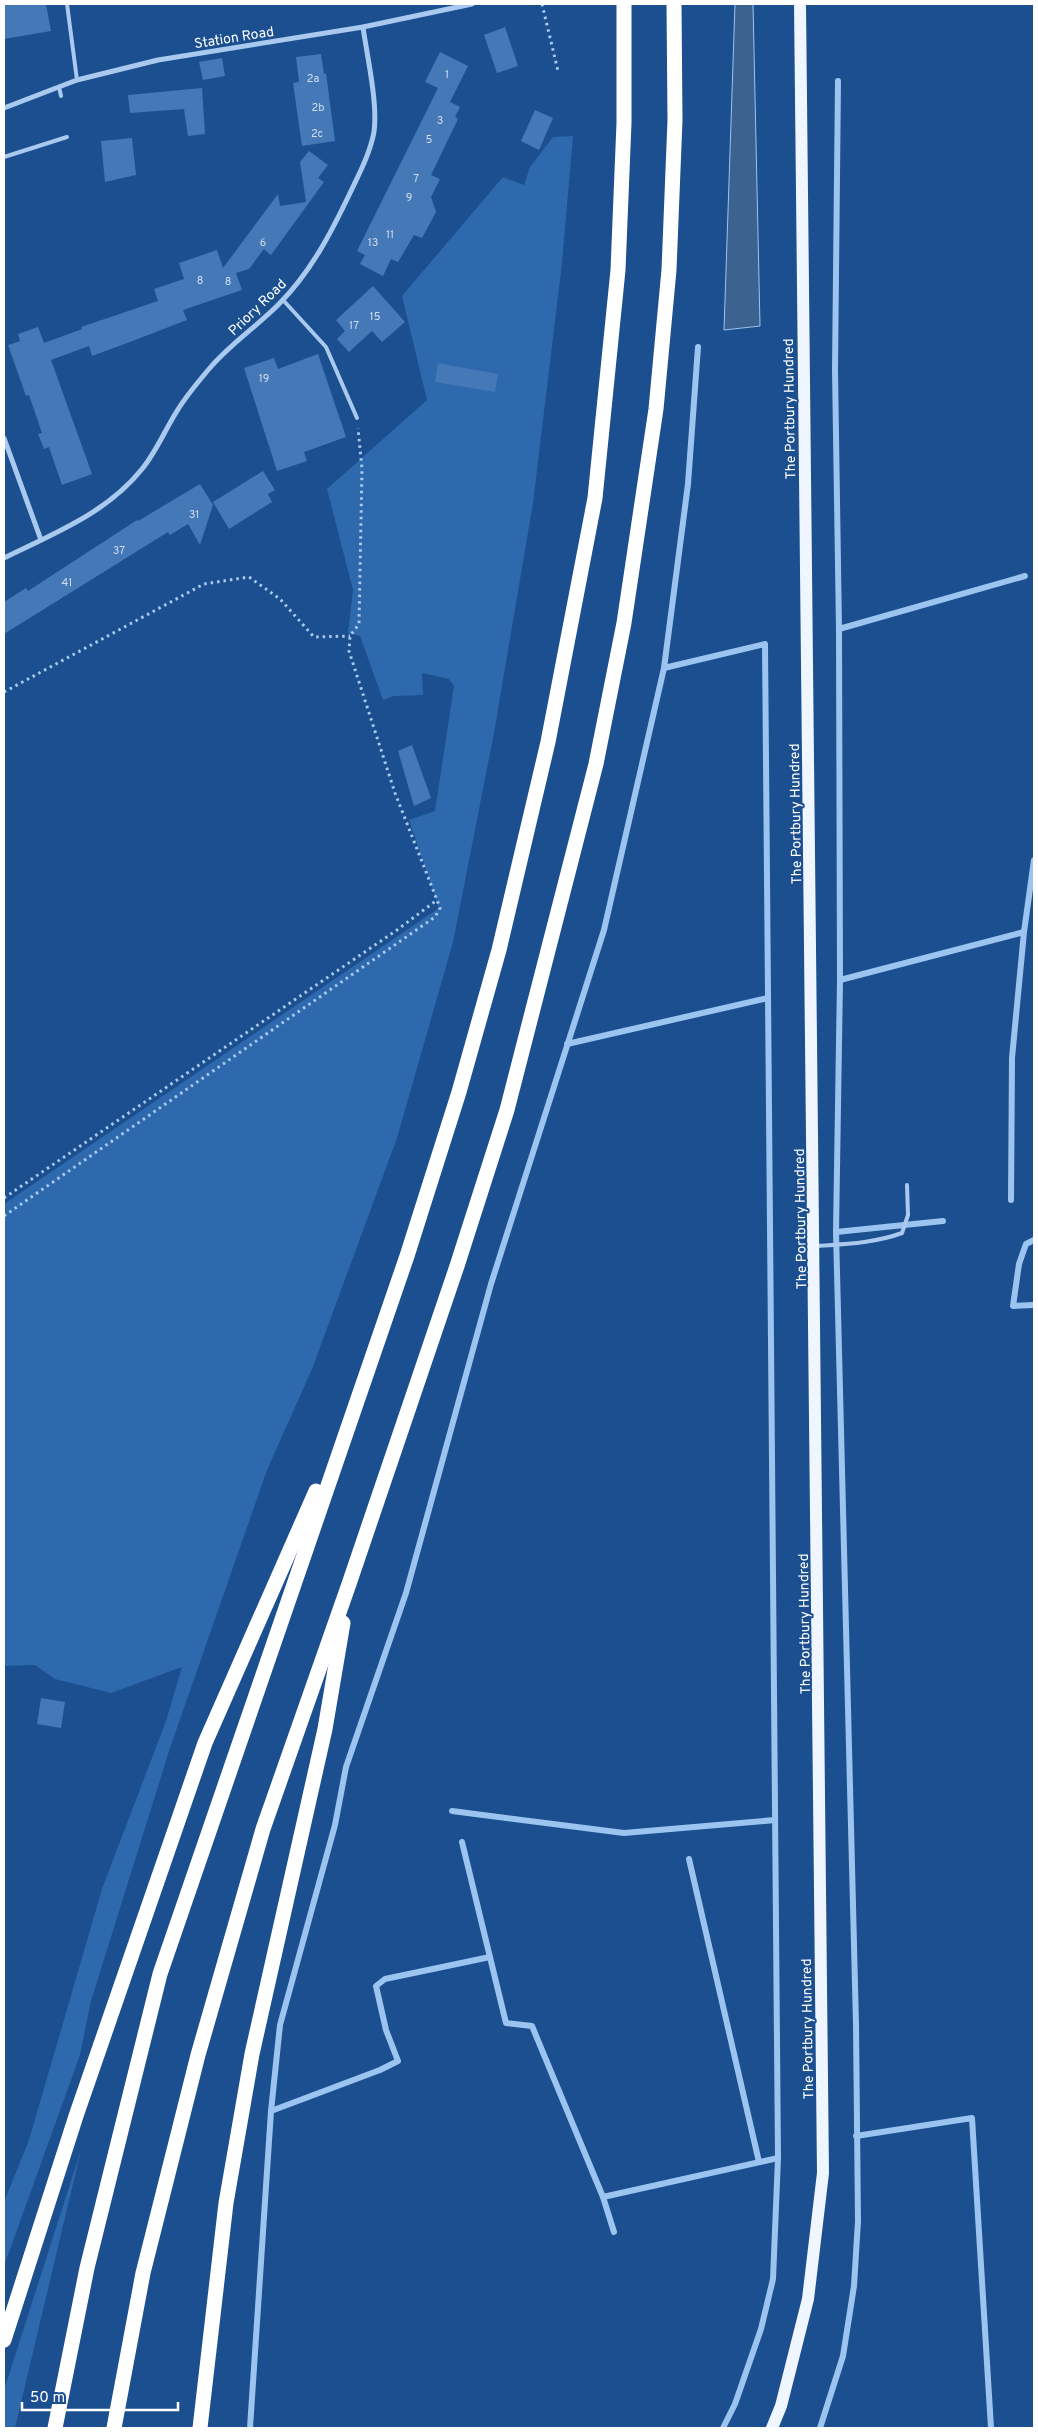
<svg xmlns="http://www.w3.org/2000/svg" width="1038" height="2432" viewBox="0 0 1038 2432" font-family="Overpass,sans-serif">
<style>
.green{fill:#2e69ad}
.water{fill:#3c6290;stroke:#9cc4f0}
.lines{fill:none;stroke-linecap:round;stroke-linejoin:round}
.stream{stroke:#9cc4f0;stroke-width:6}
.building{fill:#4478b7}
.path{stroke:#a9c9ee;stroke-width:3;stroke-dasharray:2.5 4;stroke-linecap:butt}
.lane{stroke:#a9c9ee;stroke-width:4}
.street{stroke:#a9c9ee;stroke-width:5}
.primary{stroke:#f0f6ff;stroke-width:12}
.highway{stroke:#fff;stroke-width:15}
.labels{text-anchor:middle;stroke-width:4;stroke-linejoin:round;paint-order:stroke}
.number-label{font-size:11px;fill:#d0dded}
.street-label{font-size:14px;fill:#fff;stroke:#1b4f8f}
</style>
<rect width="100%" height="100%" fill="#1b4f8f"/>
<g class="green">
<polygon points="573,136 562,263 533,503 494,733 453,942 397,1138 312,1369 267,1470 170,1748 91,2001 80,2055 4,2266 4,2202 29,2140 102,1889 166,1721 182,1667 111,1693 55,1679 35,1665 4,1666 4,1204 439,908 409,820 435,811 454,686 449,679 422,673 423,695 394,696 383,700 360,636 348,633 353,590 327,489 427,400 402,296 503,177 524,185 530,167 553,137"/>
<polygon points="81,2150 15,2428 4,2428 4,2390"/>
</g>
<polygon class="water" points="735,4 753,4 760,326 724,330"/>
<g class="lines">
<g class="stream">
<polyline points="839,629 1025,576"/>
<polyline points="664,668 765,644 778,2158 773,2279 761,2329 735,2404 723,2428"/>
<polyline points="840,980 1024,932"/>
<polyline points="567,1044 768,998"/>
<polyline points="1011,1200 1012,1058 1024,932 1034,860"/>
<polyline points="836,1232 943,1221"/>
<polyline points="1034,1240 1026,1244 1019,1264 1013,1306 1034,1305"/>
<polyline points="452,1811 624,1833 775,1820"/>
<polyline points="462,1842 506,2023 532,2026 603,2197 614,2232"/>
<polyline points="689,1859 759,2162"/>
<polyline points="271,2111 380,2070 398,2061 386,2030 376,1986 385,1979 490,1957"/>
<polyline points="856,2136 972,2118 991,2428"/>
<polyline points="603,2197 778,2158"/>
<polyline points="250,2428 271,2111 280,2025 335,1825 346,1767 406,1593 491,1284 604,930 664,668 688,484 698,347"/>
<polyline points="820,2428 843,2356 854,2286 858,2221 856,2024 836,1232 840,980 839,629 835,370 838,81"/>
</g>
</g>
<g class="building">
<polygon points="4,4 46,4 51,31 4,39"/>
<polygon points="505,27 518,66 497,73 484,35"/>
<polygon points="440,52 468,66 450,102 460,107 455,117 458,119 431,175 440,179 431,197 436,212 422,238 414,235 398,262 391,259 383,276 360,264 365,255 357,251 438,88 425,82"/>
<polygon points="321,54 324,74 326,73 335,141 302,146 293,83 299,82 296,57"/>
<polygon points="222,58 225,76 203,80 199,62"/>
<polygon points="202,88 205,134 188,136 184,109 130,113 128,95"/>
<polygon points="535,110 553,118 539,150 521,141"/>
<polygon points="132,138 136,175 105,182 101,141"/>
<polygon points="309,151 328,165 318,178 324,182 271,255 264,249 249,269 236,273 242,290 183,310 187,320 130,342 92,356 89,346 51,360 92,474 62,485 49,447 44,449 38,434 42,433 29,395 26,396 8,345 20,341 18,334 38,327 44,343 82,329 81,327 158,301 154,289 184,279 179,263 217,250 223,268 278,194 280,206 306,202 300,162"/>
<polygon points="373,286 405,322 382,342 372,331 349,352 337,339 345,331 336,320"/>
<polygon points="318,354 346,437 304,452 307,461 277,471 244,368 274,358 278,369"/>
<polygon points="438,363 498,374 495,392 435,382"/>
<polygon points="263,471 275,490 268,494 272,502 229,529 213,502"/>
<polygon points="200,484 213,505 200,545 188,524 170,535 168,532 4,634 4,602 26,588 28,591 137,520 138,521"/>
<polygon points="412,745 431,798 414,806 398,751"/>
<polygon points="41,1698 65,1702 61,1728 37,1724"/>
</g>
<g class="lines">
<g class="path">
<polyline points="542,4 558,71"/>
<polyline points="4,692 204,584 249,577 280,599 314,637 350,636"/>
<polyline points="4,1198 397,930 437,900"/>
<polyline points="4,1216 435,917 440,908 437,900 395,793 349,651 350,636 359,624 362,469 358,428"/>
</g>
<g class="lane">
<polyline points="67,4 77,80"/>
<polyline points="59,87 61,96"/>
<polyline points="4,157 67,137"/>
<polyline points="283,300 326,347 357,418"/>
<path d="M 816,1246 C 845,1244 875,1243 902,1233 L 908,1215 L 907,1185"/>
</g>
<g class="street">
<polyline points="4,108 77,80 158,60 363,27 472,4"/>
<polyline points="4,438 41,540"/>
<path d="M 4,558 C 53,534 107,513 142,469 C 156,452 165,430 177,411 C 186,396 198,382 209,369 C 229,345 256,327 278,305 C 311,272 331,233 351,191 C 360,172 370,153 374,132 C 378,103 367,56 363,27"/>
</g>
<polyline class="primary" points="772,2428 781,2406 808,2299 823,2173 800,4"/>
<g class="highway">
<polyline points="4,2340 76,2116 205,1743 316,1491"/>
<polyline points="55,2428 87,2268 160,1974 407,1256 459,1092 499,950 548,742 595,498 618,270 624,123 624,4"/>
<polyline points="114,2428 143,2273 198,2055 263,1829 349,1584 457,1266 507,1110 596,764 624,623 656,409 669,270 675,120 674,4"/>
<polyline points="200,2428 226,2203 252,2054 325,1729 343,1623"/>
</g>
</g>
<g class="labels">
<g class="number-label">
<text x="447" y="78">1</text>
<text x="313" y="82">2a</text>
<text x="318" y="111">2b</text>
<text x="440" y="124">3</text>
<text x="317" y="137">2c</text>
<text x="429" y="143">5</text>
<text x="416" y="182">7</text>
<text x="409" y="201">9</text>
<text x="390" y="238">11</text>
<text x="263" y="246">6</text>
<text x="373" y="246">13</text>
<text x="200" y="284">8</text>
<text x="228" y="285">8</text>
<text x="375" y="320">15</text>
<text x="354" y="329">17</text>
<text x="264" y="382">19</text>
<text x="194" y="518">31</text>
<text x="119" y="554">37</text>
<text x="67" y="586">41</text>
</g>
<g class="street-label">
<text transform="translate(234 37) rotate(-9)" y="5">Station Road</text>
<text transform="translate(257 307) rotate(-44)" y="5">Priory Road</text>
<text transform="translate(789 409) rotate(-91)" y="5">The Portbury Hundred</text>
<text transform="translate(795 814) rotate(-91)" y="5">The Portbury Hundred</text>
<text transform="translate(800 1219) rotate(-91)" y="5">The Portbury Hundred</text>
<text transform="translate(804 1624) rotate(-91)" y="5">The Portbury Hundred</text>
<text transform="translate(807 2029) rotate(-91)" y="5">The Portbury Hundred</text>
</g>
</g>
<rect width="1038" height="2432" fill="none" stroke="#ffffff" stroke-width="10"/>
<path d="M22 2402v8h156v-8" fill="none" stroke="#ffffff" stroke-width="2.5"/>
<text x="30" y="2402" font-size="15" fill="#ffffff" stroke="#1b4f8f" stroke-width="4" paint-order="stroke">50 m</text>
</svg>
